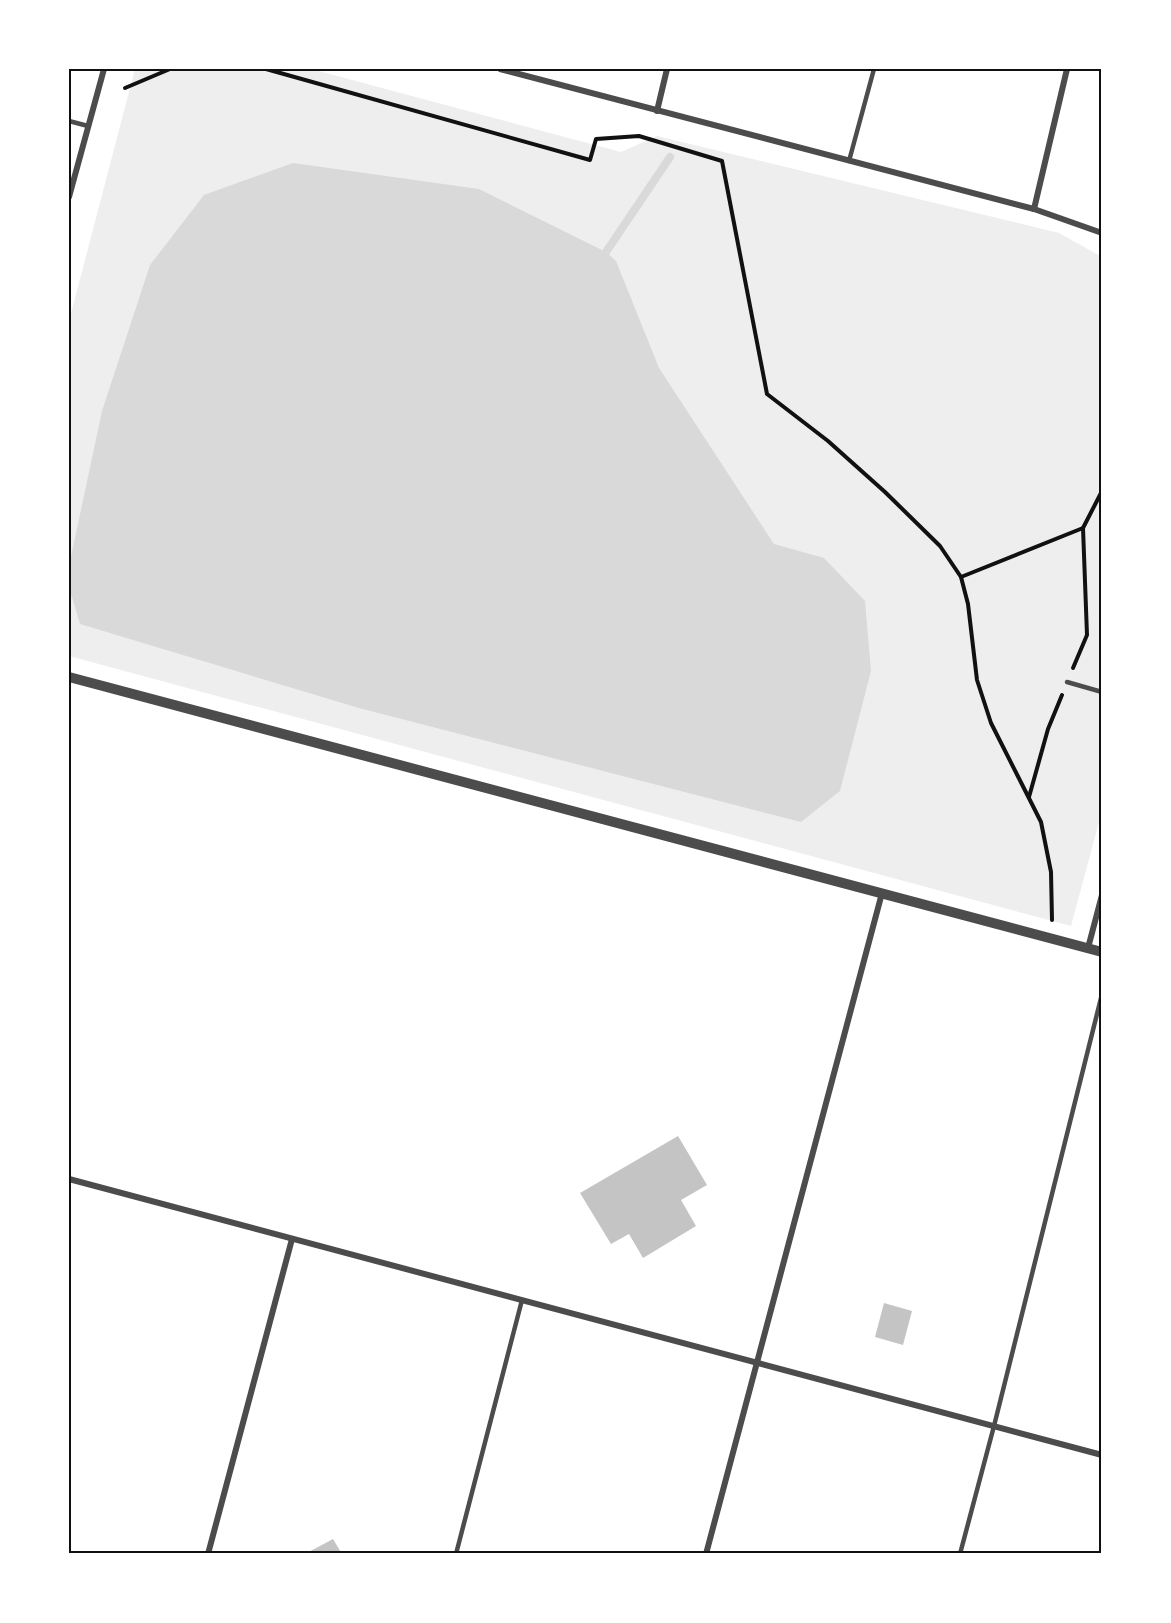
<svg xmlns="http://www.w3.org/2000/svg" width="1171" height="1623" viewBox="0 0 1171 1623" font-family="Arial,sans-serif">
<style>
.green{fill:#eee}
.water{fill:#d9d9d9}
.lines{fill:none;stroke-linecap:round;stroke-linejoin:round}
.stream{stroke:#d9d9d9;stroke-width:8}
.building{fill:#c4c4c4}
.path{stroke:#111;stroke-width:4}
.service{stroke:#4c4c4c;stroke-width:4.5}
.minor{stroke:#4c4c4c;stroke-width:6}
.tertiary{stroke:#4c4c4c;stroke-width:10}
.neatline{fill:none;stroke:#111;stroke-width:2}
</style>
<rect width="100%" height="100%" fill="#fff"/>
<polygon class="green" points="135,69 311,69 621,152 657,136 1059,233 1102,257 1102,811 1071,926 69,656 69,321"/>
<polygon class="water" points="293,163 479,189 606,252 616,261 659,368 774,544 824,558 865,601 871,671 840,791 801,822 359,708 80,624 69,587 69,566 102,411 150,265 204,195"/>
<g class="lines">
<polyline class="stream" points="606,252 670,157"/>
</g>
<g class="building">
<polygon points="678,1136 707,1185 681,1200 696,1226 643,1258 629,1234 611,1244 580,1193"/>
<polygon points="884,1303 912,1311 903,1345 875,1337"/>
<polygon points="333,1539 342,1554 305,1554"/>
</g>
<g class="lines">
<g class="path">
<polyline points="266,69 590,160 596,139 639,136 722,161 767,394 828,441 885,492 940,546 961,577 1083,528 1102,491"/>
<polyline points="125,88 170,69"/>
<polyline points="961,577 968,604 977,680 991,723 1041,822 1051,872 1052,920"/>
<polyline points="1073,668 1087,635 1083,528"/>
<polyline points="1029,797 1048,729 1062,695"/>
</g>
<g class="service">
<polyline points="69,121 88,126"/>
<polyline points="849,161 874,69"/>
<polyline points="1067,682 1102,692"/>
<polyline points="456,1554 522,1300"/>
<polyline points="960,1554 994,1426 1102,994"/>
</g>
<g class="minor">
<polyline points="500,69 1034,209 1102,233"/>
<polyline points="657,111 667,69"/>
<polyline points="69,197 104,69"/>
<polyline points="1034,209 1067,69"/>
<polyline points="1088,948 1102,895"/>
<polyline points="69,1179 1102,1455"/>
<polyline points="208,1554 292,1239"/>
<polyline points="706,1554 882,893"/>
</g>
<polyline class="tertiary" points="69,677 1102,952"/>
</g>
<rect width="1171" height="1623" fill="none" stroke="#ffffff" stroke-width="141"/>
<rect x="70" y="70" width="1030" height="1482" class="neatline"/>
</svg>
